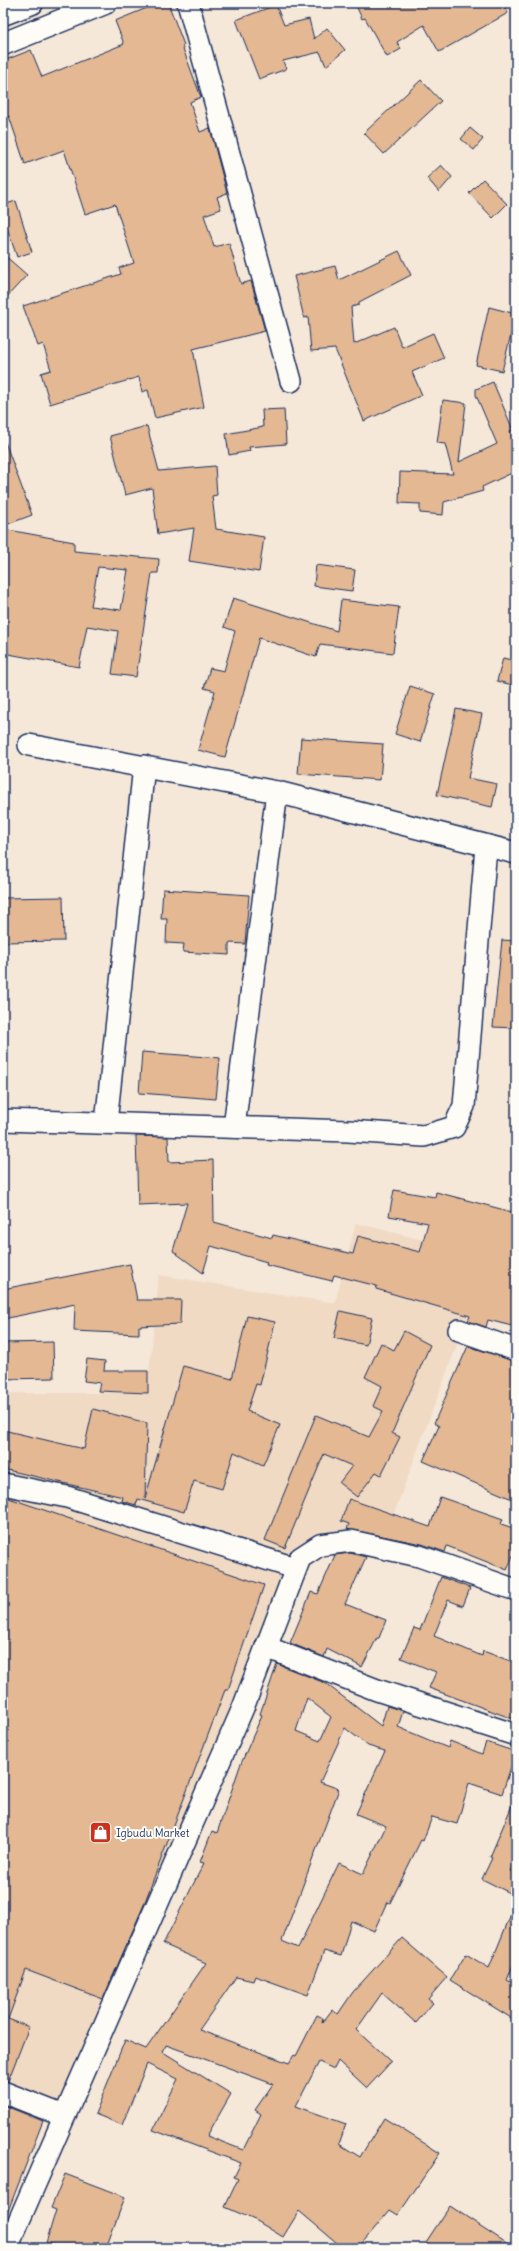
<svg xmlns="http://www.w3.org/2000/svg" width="519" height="2251" viewBox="0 0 519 2251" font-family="Delius,sans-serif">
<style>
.built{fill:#f0dac4}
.building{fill:#e3b893;stroke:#1b2f5e;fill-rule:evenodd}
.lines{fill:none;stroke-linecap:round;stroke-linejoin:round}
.minor-casing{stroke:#1b2f5e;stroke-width:24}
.secondary-casing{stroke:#1b2f5e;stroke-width:25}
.minor{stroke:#fdfcf7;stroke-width:21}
.secondary{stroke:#fdfcf7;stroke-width:22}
.labels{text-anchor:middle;stroke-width:4;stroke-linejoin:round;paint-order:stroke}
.poi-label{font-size:11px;fill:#1b2f5e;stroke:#fdfcf7;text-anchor:start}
</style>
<rect width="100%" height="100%" fill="#f5e8d9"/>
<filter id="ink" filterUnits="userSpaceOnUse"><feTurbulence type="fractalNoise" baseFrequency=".025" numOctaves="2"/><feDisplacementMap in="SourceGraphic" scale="8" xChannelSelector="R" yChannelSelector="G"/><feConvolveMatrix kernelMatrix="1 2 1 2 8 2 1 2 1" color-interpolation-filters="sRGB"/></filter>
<g filter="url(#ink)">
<polygon class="built" points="356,1223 490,1257 377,1559 340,1545 311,1564 72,2130 3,2103 3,1393 147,1393 159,1275 335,1303"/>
<g class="building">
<polygon points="159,3 168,3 184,45 182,46 201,97 190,102 200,132 210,128 227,193 217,197 221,209 204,215 214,247 229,243 241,284 251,281 265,331 193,349 204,407 155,418 148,390 142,392 139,377 50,404 41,373 51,370 43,344 38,346 23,306 121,274 119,268 134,263 115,204 85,214 64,150 25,164 9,116 3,118 3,61 31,50 42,77 124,44 115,21"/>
<polygon points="355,3 502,3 508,13 439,52 424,25 397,42 401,49 387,57 365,18 362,19"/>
<polygon points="276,5 284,25 309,19 314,39 327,28 345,50 326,66 320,52 283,61 286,69 259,79 236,20"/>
<polygon points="421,80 441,101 384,154 364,133"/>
<polygon points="470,128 483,139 474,150 461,139"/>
<polygon points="441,165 452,177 439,192 427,178"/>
<polygon points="483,179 507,204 493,218 469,193"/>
<polygon points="16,201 32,252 17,257 3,216 3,205"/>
<polygon points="399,251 411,275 359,302 359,305 351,307 354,344 394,327 402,347 433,333 444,358 412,372 422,395 364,421 335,349 311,351 308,317 304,318 294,276 335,266 339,280"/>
<polygon points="3,254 27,275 3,301"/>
<polygon points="489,307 516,314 502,371 476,365"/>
<polygon points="493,382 513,430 510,431 516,445 516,471 482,487 483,491 444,502 443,515 420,513 420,504 399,503 400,472 453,474 445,444 437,443 443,400 466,403 459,462 497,444 476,395 476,389"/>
<polygon points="284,409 286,444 249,447 250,451 229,455 226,434 263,427 262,410"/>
<polygon points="147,426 159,471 215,466 217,495 212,496 216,529 264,537 259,572 189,561 194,528 158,534 152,488 125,495 110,436"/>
<polygon points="5,442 32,515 3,526 3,443"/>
<path d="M 3,529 L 74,542 L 74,551 L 159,559 L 158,573 L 152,573 L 136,677 L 112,674 L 118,631 L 87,626 L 79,667 L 3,653 ZM 98,567 L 128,570 L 121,610 L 91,606 Z"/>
<polygon points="316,565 355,570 352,591 314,586"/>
<polygon points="233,598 337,631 341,600 399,607 393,653 320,644 316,657 259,638 225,757 198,750 215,691 204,688 210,668 224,671 235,631 224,627"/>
<polygon points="503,658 516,661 516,686 497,681"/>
<polygon points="410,686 435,694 420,742 395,734"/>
<polygon points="456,709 482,714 468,778 497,784 492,807 437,795"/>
<polygon points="301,738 383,744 380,780 298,774"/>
<polygon points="163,889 249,895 245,944 229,943 229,955 183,952 184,944 166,943 167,919 161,919"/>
<polygon points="63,897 64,941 3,942 3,898"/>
<polygon points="502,940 516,941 516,1028 493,1027"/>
<polygon points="142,1052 220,1058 216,1099 139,1093"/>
<polygon points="136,1136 168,1137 169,1162 213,1160 214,1222 272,1238 273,1235 353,1254 358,1236 420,1252 428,1223 389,1216 394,1190 435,1197 436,1192 516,1213 516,1327 488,1320 486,1327 468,1321 470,1316 376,1289 377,1286 334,1275 332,1281 266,1265 267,1262 211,1246 203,1273 173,1251 187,1203 138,1205"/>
<polygon points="130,1264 137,1300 181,1300 180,1324 139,1326 139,1334 74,1331 75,1304 3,1319 3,1289"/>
<polygon points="340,1311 372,1318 366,1345 334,1338"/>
<polygon points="247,1316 275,1322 260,1385 256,1384 247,1411 280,1425 263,1465 234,1452 222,1489 194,1481 184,1512 138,1499 136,1505 122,1501 123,1497 3,1469 3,1430 84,1449 93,1409 147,1423 145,1499 183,1366 232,1379"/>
<polygon points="404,1331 430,1345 392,1433 400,1437 381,1475 376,1472 357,1497 339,1483 352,1466 324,1454 285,1548 265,1540 316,1415 369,1437 383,1411 373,1406 382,1386 365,1377 381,1343 394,1350"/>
<polygon points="53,1342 54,1378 3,1379 3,1343"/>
<polygon points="468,1346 516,1362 516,1488 512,1499 423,1461 439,1426 434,1423"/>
<polygon points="87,1359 105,1361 104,1371 148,1371 148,1393 98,1391 100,1383 84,1381"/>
<polygon points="3,1496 264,1585 228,1690 225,1690 143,1907 103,1999 26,1970 8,2019 29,2027 8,2081 3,2080"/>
<polygon points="440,1497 503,1519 501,1524 516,1529 516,1549 507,1570 447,1546 445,1552 422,1544 347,1529 349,1524 341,1521 349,1499 430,1527"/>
<polygon points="350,1553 366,1557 345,1604 386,1620 379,1638 377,1638 362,1667 327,1649 324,1657 290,1643 311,1592 318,1594 335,1555"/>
<polygon points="441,1577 470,1588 463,1606 448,1600 434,1636 482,1656 483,1651 516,1663 516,1720 429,1688 436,1672 401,1658 414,1628 420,1630"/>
<path d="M 277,1664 L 325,1683 L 381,1726 L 387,1706 L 403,1711 L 398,1727 L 448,1748 L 450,1741 L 482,1754 L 486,1742 L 516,1752 L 502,1794 L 469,1783 L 457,1824 L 432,1817 L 423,1841 L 421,1840 L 390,1903 L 387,1902 L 374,1931 L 351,1921 L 341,1956 L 324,1951 L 308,1995 L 255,1976 L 253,1981 L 236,1977 L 199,2030 L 289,2063 L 294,2055 L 296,2056 L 317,2015 L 323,2018 L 322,2023 L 332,2010 L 338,2014 L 353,1992 L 402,1938 L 447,1977 L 428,1999 L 433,2003 L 416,2023 L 382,1993 L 356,2030 L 391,2062 L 367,2088 L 338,2061 L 334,2069 L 319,2062 L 296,2106 L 346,2124 L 339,2144 L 360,2157 L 384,2118 L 440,2153 L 398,2215 L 390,2210 L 358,2248 L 343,2248 L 299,2211 L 283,2237 L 257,2221 L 225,2207 L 238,2179 L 234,2177 L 241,2163 L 153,2130 L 178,2079 L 147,2064 L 122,2125 L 95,2114 L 125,2040 L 146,2049 L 206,1963 L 163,1944 L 204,1863 L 200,1862 L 212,1831 L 217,1833 L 240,1766 L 262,1715 L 260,1714 ZM 307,1698 L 331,1717 L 320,1741 L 296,1731 ZM 345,1728 L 368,1746 L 385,1751 L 356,1814 L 386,1826 L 363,1874 L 339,1863 L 298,1948 L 282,1941 L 339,1789 L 320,1782 ZM 166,2045 L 273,2084 L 255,2110 L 261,2114 L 243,2150 L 207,2136 L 231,2094 L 163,2052 Z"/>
<polygon points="516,1796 516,1858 510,1871 516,1874 516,1896 482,1879 492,1858 490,1857"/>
<polygon points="516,1902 516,1958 507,1980 516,1985 516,2021 450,1980 466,1954 489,1968"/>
<polygon points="3,2105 43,2121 4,2221 3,2221"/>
<polygon points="65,2174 125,2197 106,2248 64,2248 46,2243 56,2210 51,2208"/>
<polygon points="450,2206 514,2248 435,2248 426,2242"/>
</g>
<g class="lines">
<defs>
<g id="minor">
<polyline points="188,3 291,381"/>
<polyline points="29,745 277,792 516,853"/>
<polyline points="3,1120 348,1131 424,1136 454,1127 464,1106 486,847"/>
<polyline points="106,1123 144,766"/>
<polyline points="234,1127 277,792"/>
<polyline points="459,1330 516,1350"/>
<polyline points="3,1484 67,1497 295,1568"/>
<polyline points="266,1647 377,1690 516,1735"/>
<polyline points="3,2092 64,2116"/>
<polyline points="7,2248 243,1708 300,1558 320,1545 351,1541 419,1556 516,1590"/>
</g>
<g id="secondary">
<polyline points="3,14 32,3"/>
<polyline points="3,44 105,3"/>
</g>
</defs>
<use href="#minor" class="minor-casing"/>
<use href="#secondary" class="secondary-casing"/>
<use href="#minor" class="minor"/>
<use href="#secondary" class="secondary"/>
</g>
</g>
<defs>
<symbol id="shop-square" viewBox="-11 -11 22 22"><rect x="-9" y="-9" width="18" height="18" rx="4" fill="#c8321e" stroke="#fdfcf7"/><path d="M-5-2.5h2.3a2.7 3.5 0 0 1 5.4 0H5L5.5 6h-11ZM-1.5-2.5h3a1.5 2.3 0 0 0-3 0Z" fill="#fff"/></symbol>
</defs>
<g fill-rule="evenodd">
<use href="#shop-square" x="88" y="1820" width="25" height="25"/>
</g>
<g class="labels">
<g class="poi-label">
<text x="116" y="1837">Igbudu Market</text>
</g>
</g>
<rect width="519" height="2251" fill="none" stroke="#fdfcf7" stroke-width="16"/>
<rect x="8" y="8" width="503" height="2235" fill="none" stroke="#1b2f5e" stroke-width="1.5" filter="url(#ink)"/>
</svg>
